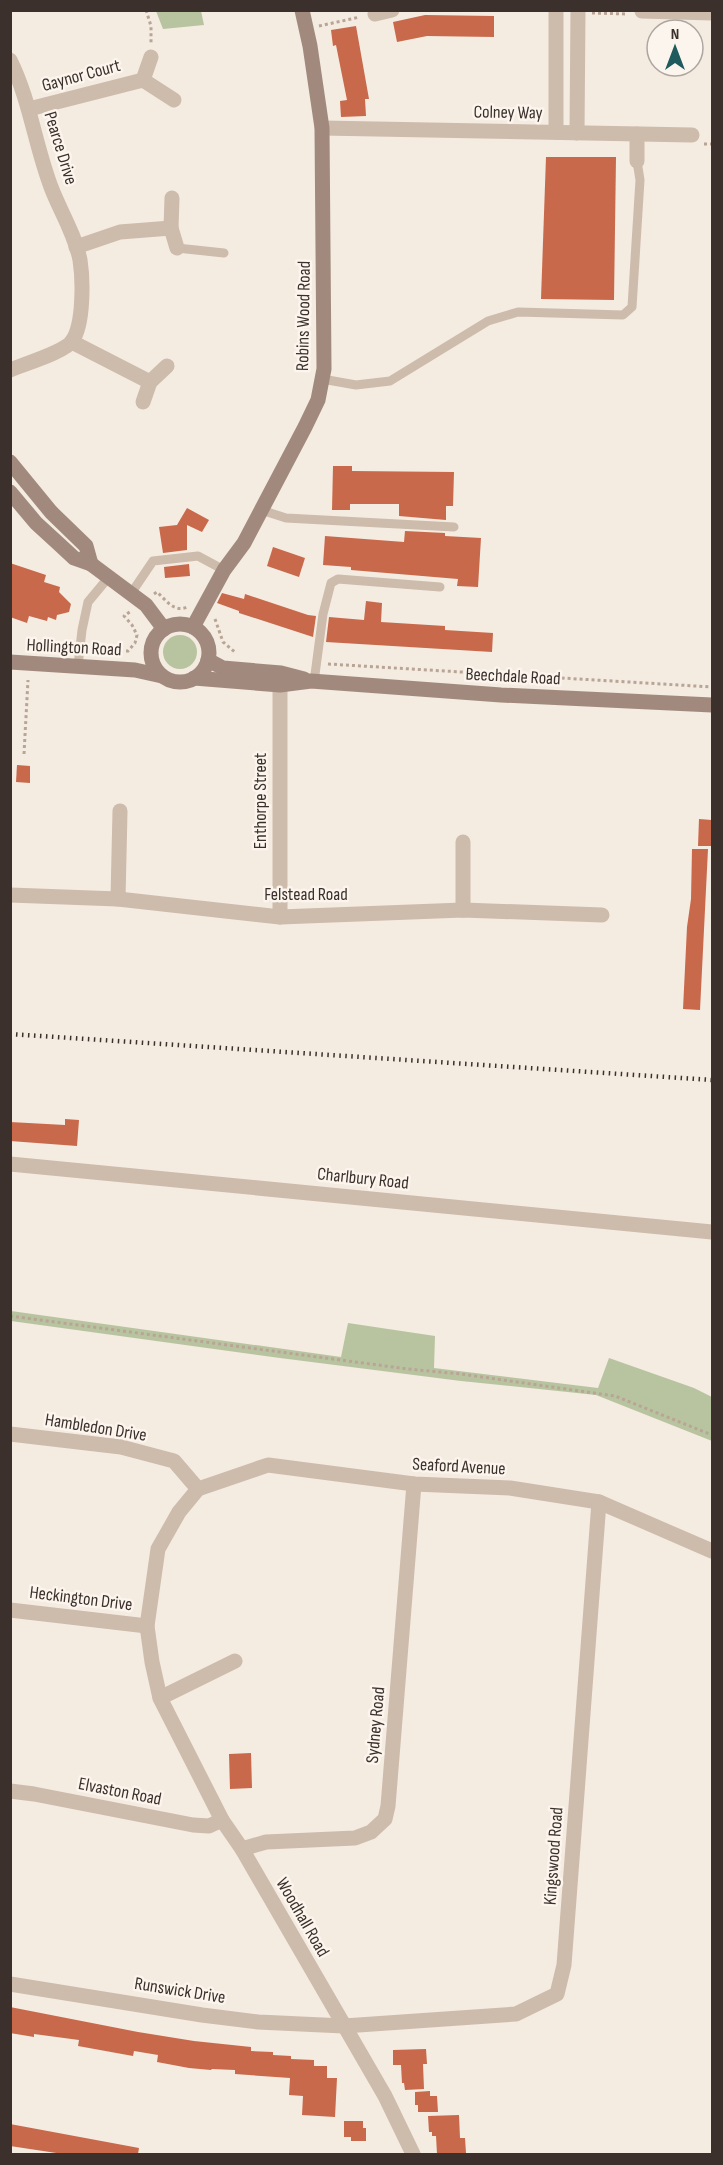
<svg xmlns="http://www.w3.org/2000/svg" width="723" height="2165" viewBox="0 0 723 2165" font-family="'Sofia Sans Condensed',sans-serif">
<style>
.green{fill:#b8c4a0}
.building{fill:#c8694b}
.lines{fill:none;stroke-linecap:round;stroke-linejoin:round}
.path{stroke:#b9a596;stroke-width:3;stroke-dasharray:3 3;stroke-linecap:butt}
.lane{stroke:#cdbbac;stroke-width:9}
.street{stroke:#cdbbac;stroke-width:15}
.secondary{stroke:#a18a7d;stroke-width:15}
.rail{stroke:#3b302b;stroke-width:4.5;stroke-dasharray:1.5 4.5;stroke-linecap:butt}
.labels{text-anchor:middle;stroke-width:5;stroke-linejoin:round;paint-order:stroke}
.street-label{font-size:18px;fill:#3b302b;stroke:#fbf5ee}
</style>
<rect width="100%" height="100%" fill="#f4ebe1"/>
<g class="green">
<polygon points="156,11 201,11 204,25 163,29"/>
<circle cx="180" cy="652" r="17"/>
<polygon points="11,1311 341,1357 348,1323 435,1336 434,1368 598,1388 609,1358 694,1388 712,1397 712,1441 596,1395 461,1381 280,1358 11,1321"/>
</g>
<g class="building">
<polygon points="425,15 494,16 494,37 427,36 397,42 393,22"/>
<polygon points="356,26 369,99 365,99 366,116 341,117 340,101 347,100 336,45 333,46 331,30"/>
<polygon points="546,157 616,157 614,300 541,299"/>
<polygon points="333,466 352,466 352,471 454,472 453,506 446,506 446,520 399,516 399,504 350,504 350,510 332,510"/>
<polygon points="187,508 209,520 202,532 187,525 187,550 163,553 159,527 177,525"/>
<polygon points="405,531 445,533 445,536 481,538 478,587 457,586 458,579 351,570 351,567 323,565 325,536 404,542"/>
<polygon points="273,547 305,558 299,577 267,566"/>
<polygon points="10,563 46,575 44,582 60,587 59,592 71,604 69,612 57,615 56,620 48,617 47,621 29,616 27,623 10,617"/>
<polygon points="189,564 190,576 165,578 164,567"/>
<polygon points="222,593 244,599 245,594 308,615 316,616 313,637 239,613 239,611 217,603"/>
<polygon points="366,601 382,603 381,622 445,626 445,630 493,633 492,652 326,642 329,617 364,620"/>
<polygon points="17,765 30,766 30,783 16,782"/>
<polygon points="699,819 712,820 712,846 698,846"/>
<polygon points="692,849 708,849 700,1010 683,1009 687,927 691,899"/>
<polygon points="65,1119 79,1120 77,1146 10,1141 10,1122 65,1125"/>
<polygon points="251,1753 252,1788 230,1789 229,1754"/>
<polygon points="10,2007 138,2032 194,2041 251,2047 251,2051 273,2052 273,2055 291,2056 291,2059 314,2060 314,2066 327,2066 327,2078 337,2078 335,2117 302,2115 303,2096 289,2095 290,2078 235,2074 235,2070 212,2069 211,2070 189,2068 157,2062 158,2055 134,2051 133,2056 78,2046 79,2040 34,2034 34,2037 10,2033"/>
<polygon points="426,2049 427,2064 423,2064 424,2089 405,2090 404,2083 402,2083 401,2065 393,2065 393,2050"/>
<polygon points="430,2091 430,2096 437,2096 438,2112 418,2112 418,2105 415,2105 415,2092"/>
<polygon points="459,2115 460,2138 465,2138 466,2153 437,2154 436,2136 432,2136 432,2132 429,2132 428,2116"/>
<polygon points="344,2121 363,2121 363,2128 366,2128 366,2141 351,2141 351,2137 344,2137"/>
<polygon points="10,2124 139,2148 138,2154 63,2154 10,2146"/>
</g>
<g class="lines">
<g class="path">
<polyline points="146,10 151,26 151,43"/>
<polyline points="592,13 627,14"/>
<polyline points="319,26 360,17"/>
<polyline points="704,144 712,144"/>
<path d="M 154,594 L 157,592 C 166,600 174,613 187,607"/>
<polyline points="215,619 223,642 236,653"/>
<polyline points="102,651 128,651 135,643 137,635 132,625 124,616 131,611"/>
<polyline points="328,664 712,687"/>
<polyline points="24,754 28,680"/>
<polyline points="10,1316 408,1369 461,1374 615,1396 712,1435"/>
</g>
<g class="lane">
<polyline points="177,248 224,253"/>
<polyline points="322,379 356,385 390,381 488,321 518,312 623,315 632,307 640,180 637,161"/>
<polyline points="261,510 286,518 454,527"/>
<polyline points="130,595 153,561 198,556 224,570"/>
<polyline points="78,666 82,630 88,602 108,578"/>
<polyline points="314,682 323,614 331,583 338,579 440,587"/>
</g>
<g class="street">
<polyline points="556,10 556,132"/>
<polyline points="642,11 712,13"/>
<polyline points="375,14 392,10"/>
<path d="M 10,60 C 30,100 35,145 51,187 C 60,211 75,234 80,260 C 83,279 84,325 72,341 C 65,352 24,364 10,370"/>
<polyline points="143,80 151,57"/>
<polyline points="29,109 143,80 174,100"/>
<polyline points="322,128 692,135"/>
<polyline points="577,133 578,10"/>
<polyline points="637,161 637,134"/>
<polyline points="171,228 172,198"/>
<polyline points="76,247 120,232 171,228 177,248"/>
<polyline points="72,342 150,382"/>
<polyline points="143,402 150,382 167,366"/>
<polyline points="280,685 280,917"/>
<polyline points="10,895 118,899 280,917 463,910 602,915"/>
<polyline points="118,899 120,811"/>
<polyline points="463,910 463,842"/>
<polyline points="10,1164 712,1232"/>
<polyline points="10,1434 121,1447 174,1461 198,1489"/>
<polyline points="198,1489 179,1512 158,1549 147,1626 152,1662 160,1698 222,1820 242,1849 385,2096 413,2154"/>
<polyline points="198,1489 268,1465 414,1484 510,1488 599,1502 712,1551"/>
<polyline points="10,1610 147,1626"/>
<polyline points="160,1698 235,1661"/>
<polyline points="10,1791 34,1794 193,1825 209,1826 222,1820"/>
<polyline points="242,1849 266,1842 355,1838 371,1832 385,1819 388,1806 414,1484"/>
<polyline points="10,1984 202,2015 258,2022 344,2026 516,2014 557,1994 564,1965 599,1502"/>
</g>
<g class="secondary">
<polyline points="10,462 51,512 86,546 91,564"/>
<polyline points="10,492 36,523 60,545 74,558 91,564 146,605 164,629"/>
<circle cx="180" cy="653" r="29"/>
<polyline points="193,627 224,570 244,543 305,427 318,400 324,369 322,128 310,46 302,10"/>
<polyline points="208,660 223,668 281,673 304,679"/>
<polyline points="10,662 135,670 162,676"/>
<polyline points="194,678 280,685 311,681 501,695 712,705"/>
</g>
<polyline class="rail" points="10,1034 712,1080"/>
</g>
<g class="labels">
<g class="street-label">
<text transform="translate(81 75) rotate(-15)" y="6">Gaynor Court</text>
<text transform="translate(508 112) rotate(1)" y="6">Colney Way</text>
<text transform="translate(61 148) rotate(73)" y="6">Pearce Drive</text>
<text transform="translate(303 316) rotate(-89)" y="6">Robins Wood Road</text>
<text transform="translate(74 647) rotate(3)" y="6">Hollington Road</text>
<text transform="translate(513 676) rotate(3)" y="6">Beechdale Road</text>
<text transform="translate(260 801) rotate(-90)" y="6">Enthorpe Street</text>
<text x="306" y="900">Felstead Road</text>
<text transform="translate(363 1178) rotate(6)" y="6">Charlbury Road</text>
<text transform="translate(96 1427) rotate(9)" y="6">Hambledon Drive</text>
<text transform="translate(459 1466) rotate(3)" y="6">Seaford Avenue</text>
<text transform="translate(81 1598) rotate(7)" y="6">Heckington Drive</text>
<text transform="translate(375 1725) rotate(-85)" y="6">Sydney Road</text>
<text transform="translate(120 1791) rotate(11)" y="6">Elvaston Road</text>
<text transform="translate(553 1856) rotate(-86)" y="6">Kingswood Road</text>
<text transform="translate(303 1917) rotate(60)" y="6">Woodhall Road</text>
<text transform="translate(180 1990) rotate(9)" y="6">Runswick Drive</text>
</g>
</g>
<rect width="723" height="2165" fill="none" stroke="#3b302b" stroke-width="24"/>
<g transform="translate(675 48)"><circle r="28" fill="#fbf5ee" stroke="#aea6a0" stroke-width="1.5"/>
<path d="M0-4.5L10 22L0 15L-10 22Z" fill="#1f5a5e"/>
<text y="-9" font-size="16" font-weight="bold" text-anchor="middle" fill="#3b302b">N</text>
</g>
</svg>
